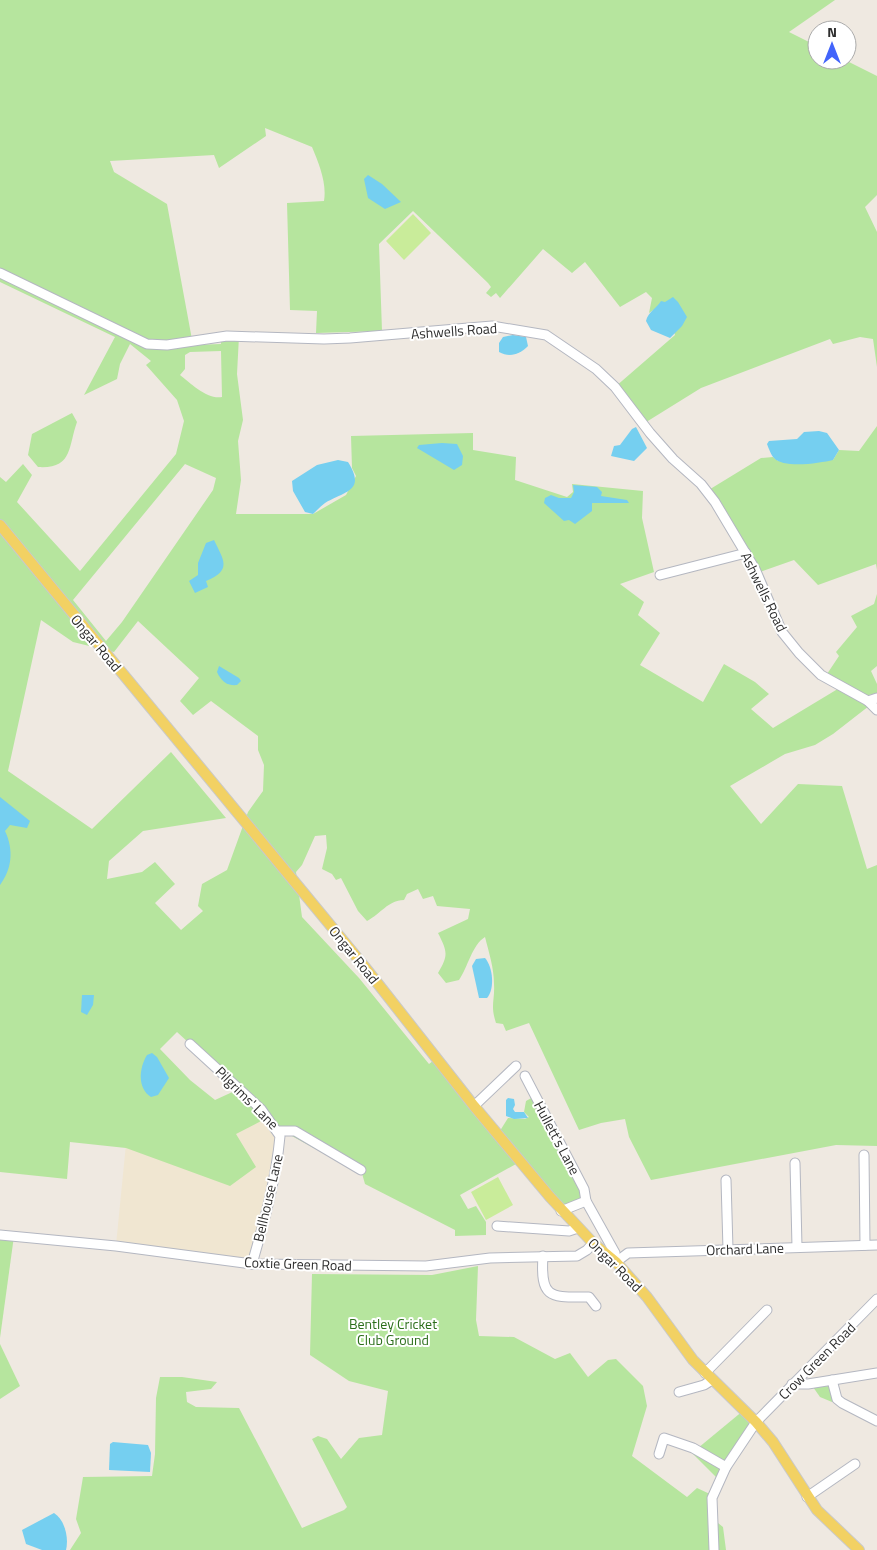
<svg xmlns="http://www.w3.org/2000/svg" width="877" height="1550" viewBox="0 0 877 1550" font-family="'Titillium Web',sans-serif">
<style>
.education{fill:#f0e6d1}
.green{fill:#b6e59e;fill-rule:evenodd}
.pitch{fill:#c9ec9a}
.water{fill:#75cff0}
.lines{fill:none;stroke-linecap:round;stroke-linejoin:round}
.minor-casing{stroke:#b4b7c1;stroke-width:11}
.major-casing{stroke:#c9c9c9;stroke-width:12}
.minor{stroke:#fff;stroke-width:9}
.major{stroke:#f2d163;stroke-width:10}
.labels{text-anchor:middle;stroke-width:4;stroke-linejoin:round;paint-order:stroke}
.street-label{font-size:14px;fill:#2e2e2e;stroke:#fff}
.park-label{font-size:14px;fill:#2c6e1b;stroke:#fff}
</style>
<rect width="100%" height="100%" fill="#efe9e1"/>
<polygon class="education" points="136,1043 215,1100 263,1120 275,1137 277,1153 249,1259 116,1245"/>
<g class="green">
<path d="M 0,0 L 835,0 L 789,32 L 817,46 L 817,60 L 845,60 L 877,76 L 877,195 L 865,207 L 877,232 L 877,367 L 873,339 L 860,337 L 833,344 L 830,339 L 701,388 L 643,424 L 615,387 L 675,335 L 665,302 L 649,313 L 652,298 L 646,292 L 620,307 L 585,262 L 572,273 L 543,249 L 500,298 L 496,293 L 491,297 L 486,293 L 491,287 L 488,283 L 413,211 L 379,244 L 382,331 L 316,333 L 317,311 L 290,310 L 287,203 L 324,201 C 327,183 319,164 312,147 L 265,128 L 266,136 L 219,168 L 214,155 L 110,161 L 114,172 L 167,204 L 193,345 L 221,344 L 220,336 L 239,336 L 237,374 L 243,420 L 238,441 L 241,480 L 236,514 L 313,514 L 346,495 L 356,476 L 352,468 L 351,436 L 473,433 L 473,450 L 516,457 L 515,480 L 567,497 L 573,492 L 572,484 L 643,491 L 642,518 L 654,572 L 620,584 L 644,602 L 638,615 L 660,633 L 640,665 L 703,702 L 724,664 L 755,682 L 769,694 L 751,709 L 773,728 L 841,687 L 825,677 L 839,656 L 836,652 L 857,627 L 851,616 L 874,604 L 877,594 L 877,666 L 871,671 L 877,684 L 877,693 L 865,696 L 869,706 L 833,734 L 815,745 L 785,754 L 730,786 L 761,824 L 798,784 L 842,786 L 867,869 L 877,865 L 877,1146 L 836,1145 L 651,1180 L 629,1137 L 625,1119 L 601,1123 L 579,1130 L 529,1023 L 506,1031 L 503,1024 L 496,1023 C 490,1005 495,1001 494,984 C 494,968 489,953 485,937 C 472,945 468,967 459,980 L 446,983 L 438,973 C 449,955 447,951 438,933 L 468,919 L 470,909 L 437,906 L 433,896 L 423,899 L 418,889 L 407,894 L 404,900 C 387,901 382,913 367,921 L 358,911 L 341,878 L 336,880 L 332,874 L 322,869 L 327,848 L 326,835 L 315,836 L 302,865 L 296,872 L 302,917 L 359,978 L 429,1064 L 437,1058 L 498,1134 L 508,1118 L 525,1119 L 529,1117 L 524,1112 L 526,1101 L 535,1096 L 586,1201 L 561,1211 L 516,1164 L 460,1195 L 468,1209 L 476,1206 L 486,1222 L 486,1235 L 455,1236 L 455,1230 L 365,1184 L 361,1170 L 354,1170 L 290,1135 L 272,1133 L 263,1120 L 236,1134 L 256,1167 L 230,1186 L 126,1148 L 70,1142 L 67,1179 L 0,1172 L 0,477 L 6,482 L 23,464 L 32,475 L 17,502 L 80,571 L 176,454 L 184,421 L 177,400 L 146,365 L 151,361 L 130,344 L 120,364 L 117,379 L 84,395 L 115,337 L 0,282 ZM 221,351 L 222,397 C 208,400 190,383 180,375 L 185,369 L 185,355 L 190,352 ZM 185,464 L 216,478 L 213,490 L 122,622 L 106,641 L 73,600 ZM 41,620 L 73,642 L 114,652 L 138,621 L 199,678 L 180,701 L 193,715 L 211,701 L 258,736 L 258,750 L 264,765 L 263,791 L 248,812 L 227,870 L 202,884 L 198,906 L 203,911 L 181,930 L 155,903 L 175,884 L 155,862 L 142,872 L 107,879 L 109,861 L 143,831 L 226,818 L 171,752 L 92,829 L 8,771 ZM 177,1032 L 239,1089 L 215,1100 L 190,1080 L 160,1049 Z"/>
<path d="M 72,413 L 77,422 C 68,447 73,469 38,467 L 28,455 L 32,434 Z"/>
<polygon points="877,426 877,570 876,564 818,585 794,560 757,573 707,491 761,458 773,457 778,461 833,460 839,450 859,451"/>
<polygon points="0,1235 14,1236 0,1338"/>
<polygon points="478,1266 476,1320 479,1336 514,1337 555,1359 570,1353 588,1377 608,1360 616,1359 643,1386 647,1406 632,1456 687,1497 697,1488 712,1495 713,1519 723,1527 726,1550 70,1550 81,1533 76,1519 83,1477 152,1476 155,1454 156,1398 160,1377 182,1377 217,1382 211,1389 186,1392 187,1402 196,1407 239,1408 302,1528 344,1510 347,1507 312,1439 318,1436 327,1439 341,1459 359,1438 382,1435 388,1391 349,1381 310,1355 312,1274 432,1275"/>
<polygon points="0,1344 20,1386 0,1399"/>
<polygon points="829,1386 835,1399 832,1402 820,1397 813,1387"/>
<polygon points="744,1410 756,1422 719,1480 692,1453"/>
</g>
<g class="pitch">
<polygon points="413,214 431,233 404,260 386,241"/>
<polygon points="498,1177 513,1205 486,1220 471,1192"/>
</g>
<g class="water">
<polygon points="368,175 382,184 401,202 385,209 368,198 364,179"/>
<path d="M 673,297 L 678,302 L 687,317 L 682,326 L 670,338 L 651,330 L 646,321 C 648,312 657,308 661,301 L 665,302 Z"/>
<path d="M 513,335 L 526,337 L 528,346 C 520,354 510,358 499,352 L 499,343 L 503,337 Z"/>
<polygon points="636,427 647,448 634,461 611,456 614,446 620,445 632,429"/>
<path d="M 819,431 L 827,433 L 839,450 L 833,460 C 820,463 784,469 774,458 C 771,455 769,449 767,444 L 769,441 L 797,439 L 804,432 Z"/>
<polygon points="442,443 457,444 463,456 462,465 454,470 417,448 419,445"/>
<path d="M 338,460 L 348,462 C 366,491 346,491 325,503 C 321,506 317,510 313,514 L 305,512 L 293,491 L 292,481 L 317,465 Z"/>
<polygon points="573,485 597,487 602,492 601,496 627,500 629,503 592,503 592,511 575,524 569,520 564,521 544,503 545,498 551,495 559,498 571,498 574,492"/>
<path d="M 214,540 C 224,561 232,570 206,581 L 208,587 L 195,593 L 189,581 L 198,575 L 198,563 L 206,543 Z"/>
<path d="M 219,666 L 239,678 L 241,681 L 237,685 C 227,686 221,681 217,672 Z"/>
<path d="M 0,797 L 30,821 L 27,828 L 10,825 L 5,831 C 14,850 12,869 0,885 Z"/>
<path d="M 485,958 C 493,967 495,989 487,998 L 479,998 L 472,966 L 476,959 Z"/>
<polygon points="82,995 94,995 93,1005 87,1015 81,1012"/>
<path d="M 152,1053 L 157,1057 L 169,1078 L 158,1095 L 151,1097 C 137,1088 139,1068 147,1055 Z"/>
<polygon points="508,1098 514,1099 515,1105 513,1109 515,1112 524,1112 528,1118 514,1119 506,1116 506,1100"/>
<polygon points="113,1442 148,1445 151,1453 150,1472 109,1470 110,1444"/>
<path d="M 54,1513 C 65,1520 69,1538 66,1550 L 42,1550 L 26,1544 L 22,1530 Z"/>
</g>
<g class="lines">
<defs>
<g id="minor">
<polyline points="0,273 147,344 167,345 227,336 324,339 350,338 492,326 546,335 596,369 615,387 650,433 673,459 701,484 715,502 755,569 782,632 799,653 821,675 868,701"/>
<polyline points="660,575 746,553"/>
<polyline points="877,698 868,701 877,710"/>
<path d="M 190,1044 L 261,1109 L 280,1136 C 276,1180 264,1222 252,1264"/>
<polyline points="525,1076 584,1189 586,1201 615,1253 616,1262"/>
<polyline points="474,1106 516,1066"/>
<polyline points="278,1131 295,1131 361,1170"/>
<polyline points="864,1155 865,1245"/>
<polyline points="795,1163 797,1247"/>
<polyline points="726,1180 728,1249"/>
<polyline points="561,1211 586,1201"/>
<polyline points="497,1226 569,1231 578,1228"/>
<polyline points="0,1235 116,1246 252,1264 426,1266 490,1258 577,1256 587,1250 593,1243"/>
<path d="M 543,1256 C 540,1300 551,1297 589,1297 L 596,1306"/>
<polyline points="616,1262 628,1253 877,1245"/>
<polyline points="705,1373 767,1310"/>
<polyline points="832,1380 837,1399 842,1403 877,1421"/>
<polyline points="792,1384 808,1384 877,1373"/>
<polyline points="679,1392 704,1385 712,1380"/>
<polyline points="659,1454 664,1438 693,1448 726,1467"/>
<polyline points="807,1497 855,1464"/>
<polyline points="714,1550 712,1498 726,1467 756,1422 877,1299"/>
</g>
<polyline id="major" points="0,525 364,966 474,1106 550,1197 593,1243 616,1262 647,1297 693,1360 756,1422 773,1442 817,1510 859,1550"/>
</defs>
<use href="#minor" class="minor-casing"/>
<use href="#major" class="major-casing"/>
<use href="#minor" class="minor"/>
<use href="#major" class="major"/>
</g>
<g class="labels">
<g class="street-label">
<text transform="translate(454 331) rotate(-4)" y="5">Ashwells Road</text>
<text transform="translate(764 592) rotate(64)" y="5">Ashwells Road</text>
<text transform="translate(96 643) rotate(50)" y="5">Ongar Road</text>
<text transform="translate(354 955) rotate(51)" y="5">Ongar Road</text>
<text transform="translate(247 1098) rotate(45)" y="5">Pilgrims' Lane</text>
<text transform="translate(557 1138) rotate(62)" y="5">Hullett's Lane</text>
<text transform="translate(268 1198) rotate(-77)" y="5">Bellhouse Lane</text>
<text transform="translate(745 1249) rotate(-2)" y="5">Orchard Lane</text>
<text transform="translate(298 1264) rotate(2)" y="5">Coxtie Green Road</text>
<text transform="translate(615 1265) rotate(45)" y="5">Ongar Road</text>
<text transform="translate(817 1361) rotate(-45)" y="5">Crow Green Road</text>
</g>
<g class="park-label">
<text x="393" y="1329">Bentley Cricket<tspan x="393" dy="16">Club Ground</tspan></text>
</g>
</g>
<g transform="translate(832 45)"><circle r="24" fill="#ffffff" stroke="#ababab"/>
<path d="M0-4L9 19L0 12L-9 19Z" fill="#4264fb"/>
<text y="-8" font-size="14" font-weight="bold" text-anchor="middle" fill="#2e2e2e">N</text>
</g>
</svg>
